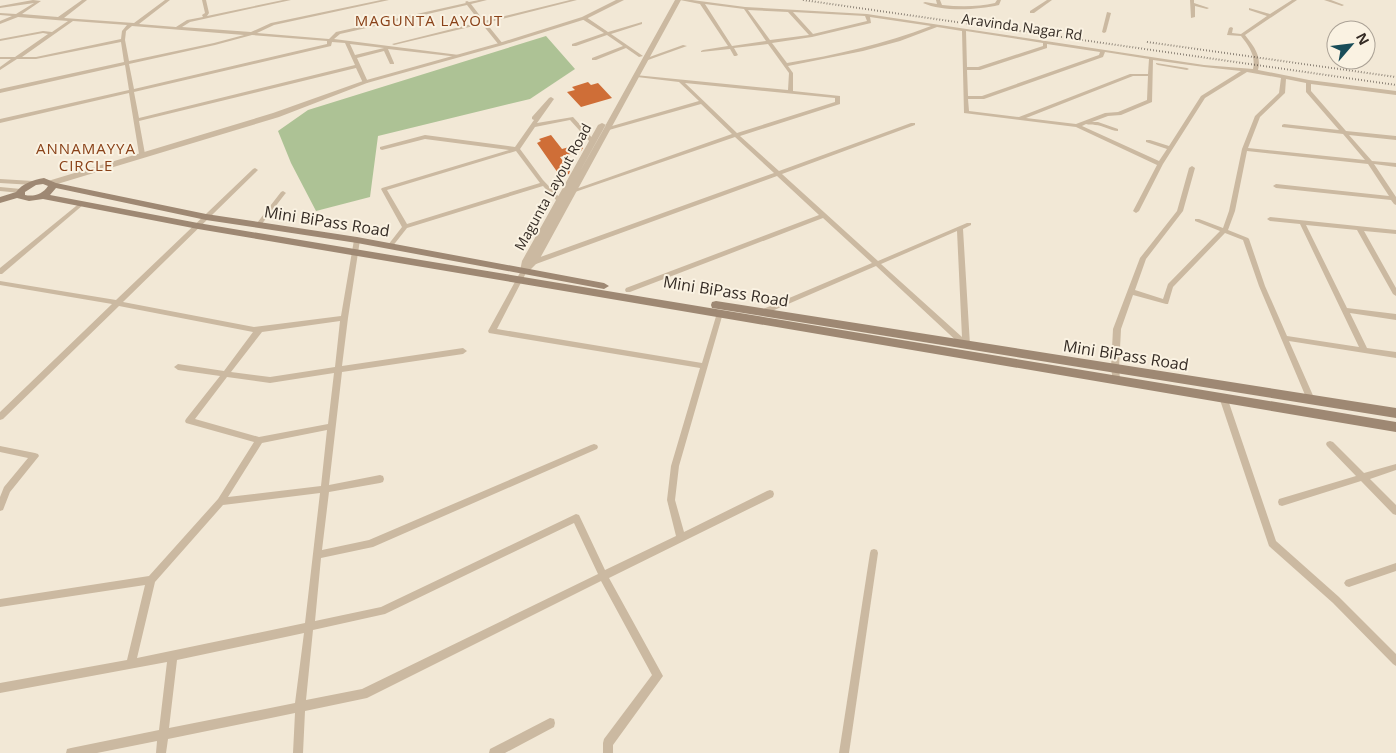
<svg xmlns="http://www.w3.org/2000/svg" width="1396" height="753" viewBox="0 0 1396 753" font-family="'Open Sans',sans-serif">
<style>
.green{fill:#adc295}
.building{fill:#cf6e37}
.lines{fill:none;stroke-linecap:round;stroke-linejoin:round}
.minor{fill:#cbb9a1;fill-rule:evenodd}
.tertiary{fill:#cbb9a1;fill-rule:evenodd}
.secondary{fill:#9e8873;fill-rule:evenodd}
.rail{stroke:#342b24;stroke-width:2;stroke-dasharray:0.5 2.5;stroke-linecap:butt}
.labels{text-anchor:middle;stroke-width:4;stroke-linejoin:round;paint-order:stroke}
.far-street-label{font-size:14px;fill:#342b24;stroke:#faf2e2}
.far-neighbourhood-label{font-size:15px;letter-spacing:1px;fill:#894118;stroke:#faf2e2}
.street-label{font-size:16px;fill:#342b24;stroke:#faf2e2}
</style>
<rect width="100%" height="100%" fill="#f2e8d6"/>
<polygon class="green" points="546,36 575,69 530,99 378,136 370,197 316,211 291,163 278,131 308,110"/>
<g class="building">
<polygon points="588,82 591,85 598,83 612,98 581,107 567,92 575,90 572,87"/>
<polygon points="551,135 562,149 580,144 583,148 581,151 560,157 570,171 569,174 560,176 537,143 541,141 539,139"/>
</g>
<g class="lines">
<g class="minor">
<path d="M 33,0 L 41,1 L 22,14 L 58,17 L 82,0 L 87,0 L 64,18 L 134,23 L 165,0 L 170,0 L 139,24 L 176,27 L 187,20 L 203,17 L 202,15 L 205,13 L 202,0 L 206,0 L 209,13 L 207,16 L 283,0 L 291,0 L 190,22 L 182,27 L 251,32 L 271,23 L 381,0 L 389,0 L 274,25 L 257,33 L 329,39 L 336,32 L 466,3 L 465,2 L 467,1 L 469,2 L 479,0 L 487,0 L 471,4 L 484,21 L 570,0 L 577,0 L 486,23 L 503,44 L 501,45 L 499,45 L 482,24 L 394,45 L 392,44 L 480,22 L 467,5 L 340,34 L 334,39 L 459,55 L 461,56 L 459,57 L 388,49 L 394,63 L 394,64 L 390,64 L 384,51 L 357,58 L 368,82 L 367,83 L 363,83 L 356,68 L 139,121 L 145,154 L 142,156 L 139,154 L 129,93 L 0,123 L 0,119 L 129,90 L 125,65 L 0,93 L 0,89 L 124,62 L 121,42 L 36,59 L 17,59 L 0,70 L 0,67 L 11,59 L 0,59 L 0,57 L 15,57 L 48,34 L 43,33 L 0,41 L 0,39 L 43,31 L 52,32 L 68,21 L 18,17 L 0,24 L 0,21 L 12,16 L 0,15 L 0,13 L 16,14 L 34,3 L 0,8 L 0,6 ZM 73,21 L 127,25 L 122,31 L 121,39 L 36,57 L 22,57 ZM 132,26 L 244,35 L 214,43 L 129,61 L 125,40 L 126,31 ZM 252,35 L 327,41 L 327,44 L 134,89 L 129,64 L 215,45 ZM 332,42 L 345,43 L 355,65 L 139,118 L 134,92 L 331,46 ZM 350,44 L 384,48 L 355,55 Z"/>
<path d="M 680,0 L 692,0 L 745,7 L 867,14 L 1204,65 L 1253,69 C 1256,56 1249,46 1241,36 L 1227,35 L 1229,28 L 1231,27 L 1233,28 L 1232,33 L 1241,34 L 1267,16 L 1249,10 L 1249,8 L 1270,14 L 1292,0 L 1297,0 L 1245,35 C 1253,45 1262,56 1258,70 L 1309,80 L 1396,91 L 1396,95 L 1311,84 L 1311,91 L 1346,131 L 1396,136 L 1396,140 L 1349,135 L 1372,161 L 1396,163 L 1396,167 L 1374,164 L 1396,197 L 1396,205 L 1394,204 L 1391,200 L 1276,188 L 1273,186 L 1276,184 L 1389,196 L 1368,164 L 1247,151 L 1235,211 L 1228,230 L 1248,238 L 1249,239 L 1265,286 L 1287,336 L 1359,347 L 1300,224 L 1270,221 L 1267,219 L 1270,217 L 1396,230 L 1396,234 L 1364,231 L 1396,288 L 1396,296 L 1393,294 L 1357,230 L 1306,225 L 1347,308 L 1396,314 L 1396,320 L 1350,313 L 1367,348 L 1396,352 L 1396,358 L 1289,341 L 1315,400 L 1314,402 L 1308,402 L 1259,286 L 1243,240 L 1225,233 L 1173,287 L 1168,304 L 1166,304 L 1133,295 L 1121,329 L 1119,368 L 1120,379 L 1119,381 L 1113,381 L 1111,368 L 1113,329 L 1140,258 L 1177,211 L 1189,168 L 1192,166 L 1195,168 L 1183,211 L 1146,259 L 1135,290 L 1163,299 L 1168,284 L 1220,231 L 1195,221 L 1195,219 L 1199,219 L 1223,228 L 1229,211 L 1242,149 L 1255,116 L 1279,93 L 1281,78 L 1247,72 L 1205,98 L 1163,164 L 1139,211 L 1136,213 L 1133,211 L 1157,165 L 1076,127 L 964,113 L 962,31 L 937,27 L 900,41 L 863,51 L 788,66 L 793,73 L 793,91 L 840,96 L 840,104 L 740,136 L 779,171 L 911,123 L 915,123 L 915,125 L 782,174 L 878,261 L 967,223 L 971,223 L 971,225 L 963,229 L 970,345 L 969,347 L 963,347 L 876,266 L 765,314 L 761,314 L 760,312 L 761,310 L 872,263 L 823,218 L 630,292 L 626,292 L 625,290 L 626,288 L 819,215 L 777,176 L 536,264 L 532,264 L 531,262 L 532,260 L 774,173 L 735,137 L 575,192 L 571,192 L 570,191 L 732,134 L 701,104 L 609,130 L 605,130 L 605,128 L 699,101 L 679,82 L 637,77 L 635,76 L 635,75 L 788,90 L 789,73 L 768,44 L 734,48 L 738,55 L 736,56 L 734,56 L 730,49 L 701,52 L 701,51 L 703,50 L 728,46 L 700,4 ZM 705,4 L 744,9 L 766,41 L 732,46 ZM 748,10 L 788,12 L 809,35 L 770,40 ZM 793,12 L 865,16 L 867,21 L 813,34 ZM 870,17 L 931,26 C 884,44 836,55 787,63 L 772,43 L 812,37 L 871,23 ZM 966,31 L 1043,43 L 1043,46 L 978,67 L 967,67 ZM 1047,44 L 1100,52 L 1099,55 L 982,96 L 968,96 L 967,70 L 980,70 L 1047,48 ZM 1105,52 L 1149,59 L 1148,74 L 1130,74 L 1019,117 L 969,111 L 968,99 L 984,99 L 1103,57 ZM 1153,60 L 1204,67 L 1241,71 L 1201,96 L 1169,146 L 1150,140 L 1146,140 L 1146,142 L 1167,149 L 1159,161 L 1082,126 L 1086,124 C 1089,125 1092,124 1095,125 C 1103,125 1110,131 1118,131 L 1118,129 L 1098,122 L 1092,122 L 1108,116 L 1121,115 L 1152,102 ZM 1133,76 L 1148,76 L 1147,100 L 1118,112 L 1105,113 L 1076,124 L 1026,118 ZM 1286,79 L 1306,83 L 1306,92 L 1339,130 L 1284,124 L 1282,125 L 1282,127 L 1343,134 L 1365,160 L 1248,148 L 1260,117 L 1285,93 ZM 685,83 L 835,98 L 835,102 L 737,133 ZM 957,231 L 962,337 L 881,264 Z"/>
<path d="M 936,0 L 940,0 L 942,5 C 960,7 978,7 995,3 L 997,0 L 1001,0 L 999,5 C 977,10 943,12 923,3 L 925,2 L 937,4 Z"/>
<polygon points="1047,0 1052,0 1034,13 1030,13 1030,11"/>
<polygon points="1190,0 1194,0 1194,3 1209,8 1207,9 1195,6 1195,17 1191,18"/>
<polygon points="1324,0 1331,0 1344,5 1342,6"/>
<polygon points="1107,12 1111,13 1106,32 1104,33 1102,32"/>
<polygon points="582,17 586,17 608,32 642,22 642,24 611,34 643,56 639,57 626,48 596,60 592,60 592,58 623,46 607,35 576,46 572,46 572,44 604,33 582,19"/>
<polygon points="683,45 687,46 648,60 644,59"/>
<polygon points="1156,63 1187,68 1189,69 1187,70 1158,65 1156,64"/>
<path d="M 551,97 L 554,99 L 537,123 L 573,117 L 595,141 L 592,143 L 590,142 L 570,120 L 535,127 L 520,149 L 543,180 L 561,199 L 561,201 L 557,201 L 543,186 L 407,228 L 392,247 L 388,247 L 387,246 L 388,245 L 402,227 L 381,189 L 382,188 L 509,150 L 425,139 L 382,150 L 380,149 L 380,147 L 425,135 L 515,147 L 534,120 L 532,119 L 532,117 L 549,98 ZM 516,151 L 540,183 L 407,224 L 387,190 Z"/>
<path d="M 255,168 L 258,170 L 257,171 L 123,302 L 254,327 L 341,316 L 354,240 L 357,238 L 360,240 L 348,318 L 342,366 L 463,348 L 467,351 L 463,354 L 342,372 L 329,485 L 380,475 L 383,476 L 384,479 L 383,482 L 380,483 L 329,492 L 322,550 L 369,540 L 591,445 L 594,444 L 597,445 L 598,447 L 597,449 L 373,547 L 321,558 L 315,621 L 381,607 L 576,514 L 579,515 L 605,570 L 676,536 L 667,500 L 671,466 L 700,368 L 489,333 L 488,331 L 522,269 L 526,269 L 527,271 L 497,329 L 702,363 L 717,313 L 720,311 L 722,311 L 723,313 L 679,466 L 675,500 L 684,532 L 767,491 L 770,490 L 773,491 L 774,494 L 773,497 L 609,578 L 663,676 L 613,745 L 613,753 L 603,753 L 603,743 L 604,739 L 652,675 L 601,581 L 367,698 L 305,711 L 303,753 L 293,753 L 295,713 L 168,739 L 166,753 L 156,753 L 157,741 L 97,753 L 66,753 L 67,749 L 71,748 L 159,730 L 167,662 L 0,693 L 0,683 L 127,660 L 145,585 L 0,607 L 0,599 L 149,576 L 218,499 L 254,442 L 186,423 L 185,421 L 186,419 L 220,376 L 178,370 L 174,367 L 178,364 L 224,371 L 253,332 L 119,306 L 3,419 L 0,420 L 0,412 L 112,304 L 0,285 L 0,281 L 116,300 L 253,169 ZM 340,321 L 335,367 L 270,377 L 231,372 L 262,332 ZM 334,373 L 328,424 L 259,437 L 195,419 L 227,377 L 270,383 ZM 327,430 L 321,486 L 228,497 L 262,443 ZM 320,493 L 305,623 L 137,658 L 155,582 L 223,505 ZM 574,523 L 598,574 L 362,689 L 306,700 L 313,630 L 385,614 ZM 304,633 L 295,703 L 169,728 L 177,660 Z"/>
<polygon points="283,191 286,193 285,194 261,225 257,225 257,223 281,192"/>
<polygon points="81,202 83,203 83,205 2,274 0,274 0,268"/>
<polygon points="1223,394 1226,395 1227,397 1276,541 1339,597 1396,654 1396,666 1393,664 1333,603 1269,546 1219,397 1220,395"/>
<polygon points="1330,441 1333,442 1364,473 1396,464 1396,470 1370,479 1396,505 1396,515 1393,514 1361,481 1282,506 1279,505 1278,502 1279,499 1356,476 1327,446 1326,444 1327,442"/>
<polygon points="0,446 35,453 38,454 39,456 10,492 3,510 0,511 0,497 4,487 28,458 0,452"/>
<polygon points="874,549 877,550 878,553 849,753 839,753 870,553 871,550"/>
<polygon points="1396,563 1396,571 1349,587 1346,586 1344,583 1346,580"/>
<polygon points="550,718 554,719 555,723 554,727 505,753 489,753 490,749"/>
</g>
<g class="tertiary">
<polygon points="616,0 624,0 586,19 503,45 367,83 279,117 54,185 51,185 47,183 48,181 273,113 363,81 499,43 582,17"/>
<polygon points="675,0 681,0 538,262 527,273 521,273 520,271 522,261 598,125 602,123 606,125 579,173"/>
<polygon points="0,179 33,181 37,183 33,185 0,183"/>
<polygon points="0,187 21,189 25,191 21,193 0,191"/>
</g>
<g class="secondary">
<path d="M 44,178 L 56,183 L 206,214 L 357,237 L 604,283 L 609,286 L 604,289 L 357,243 L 206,220 L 56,188 L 50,195 L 198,223 L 1396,422 L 1396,432 L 198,229 L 43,199 L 29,201 L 17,198 L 0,203 L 0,197 L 16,192 C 23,183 33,180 44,178 ZM 43,184 L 48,186 C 43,194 34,197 25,195 L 25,192 L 36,185 Z"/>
<polygon points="716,301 1396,408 1396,418 712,308 711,305 712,302"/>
</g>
<g class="rail">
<polyline points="803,0 1396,85"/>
<polyline points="1147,42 1396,77"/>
</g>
</g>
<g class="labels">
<g class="far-street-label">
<text transform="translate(1022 27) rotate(8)" y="5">Aravinda Nagar Rd</text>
<text transform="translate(553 187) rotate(-61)" y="5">Magunta Layout Road</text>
</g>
<g class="far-neighbourhood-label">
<text x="429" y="26">MAGUNTA LAYOUT</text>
<text x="86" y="154">ANNAMAYYA<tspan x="86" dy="17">CIRCLE</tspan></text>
</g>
<g class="street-label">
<text transform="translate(327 221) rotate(9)" y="6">Mini BiPass Road</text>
<text transform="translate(726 291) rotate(9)" y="6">Mini BiPass Road</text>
<text transform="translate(1126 355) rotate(9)" y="6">Mini BiPass Road</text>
</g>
</g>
<g transform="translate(1351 45) rotate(62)"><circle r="24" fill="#faf2e2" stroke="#aba296"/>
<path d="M0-4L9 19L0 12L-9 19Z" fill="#184c58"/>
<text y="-8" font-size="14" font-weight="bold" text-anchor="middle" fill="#342b24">N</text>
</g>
</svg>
